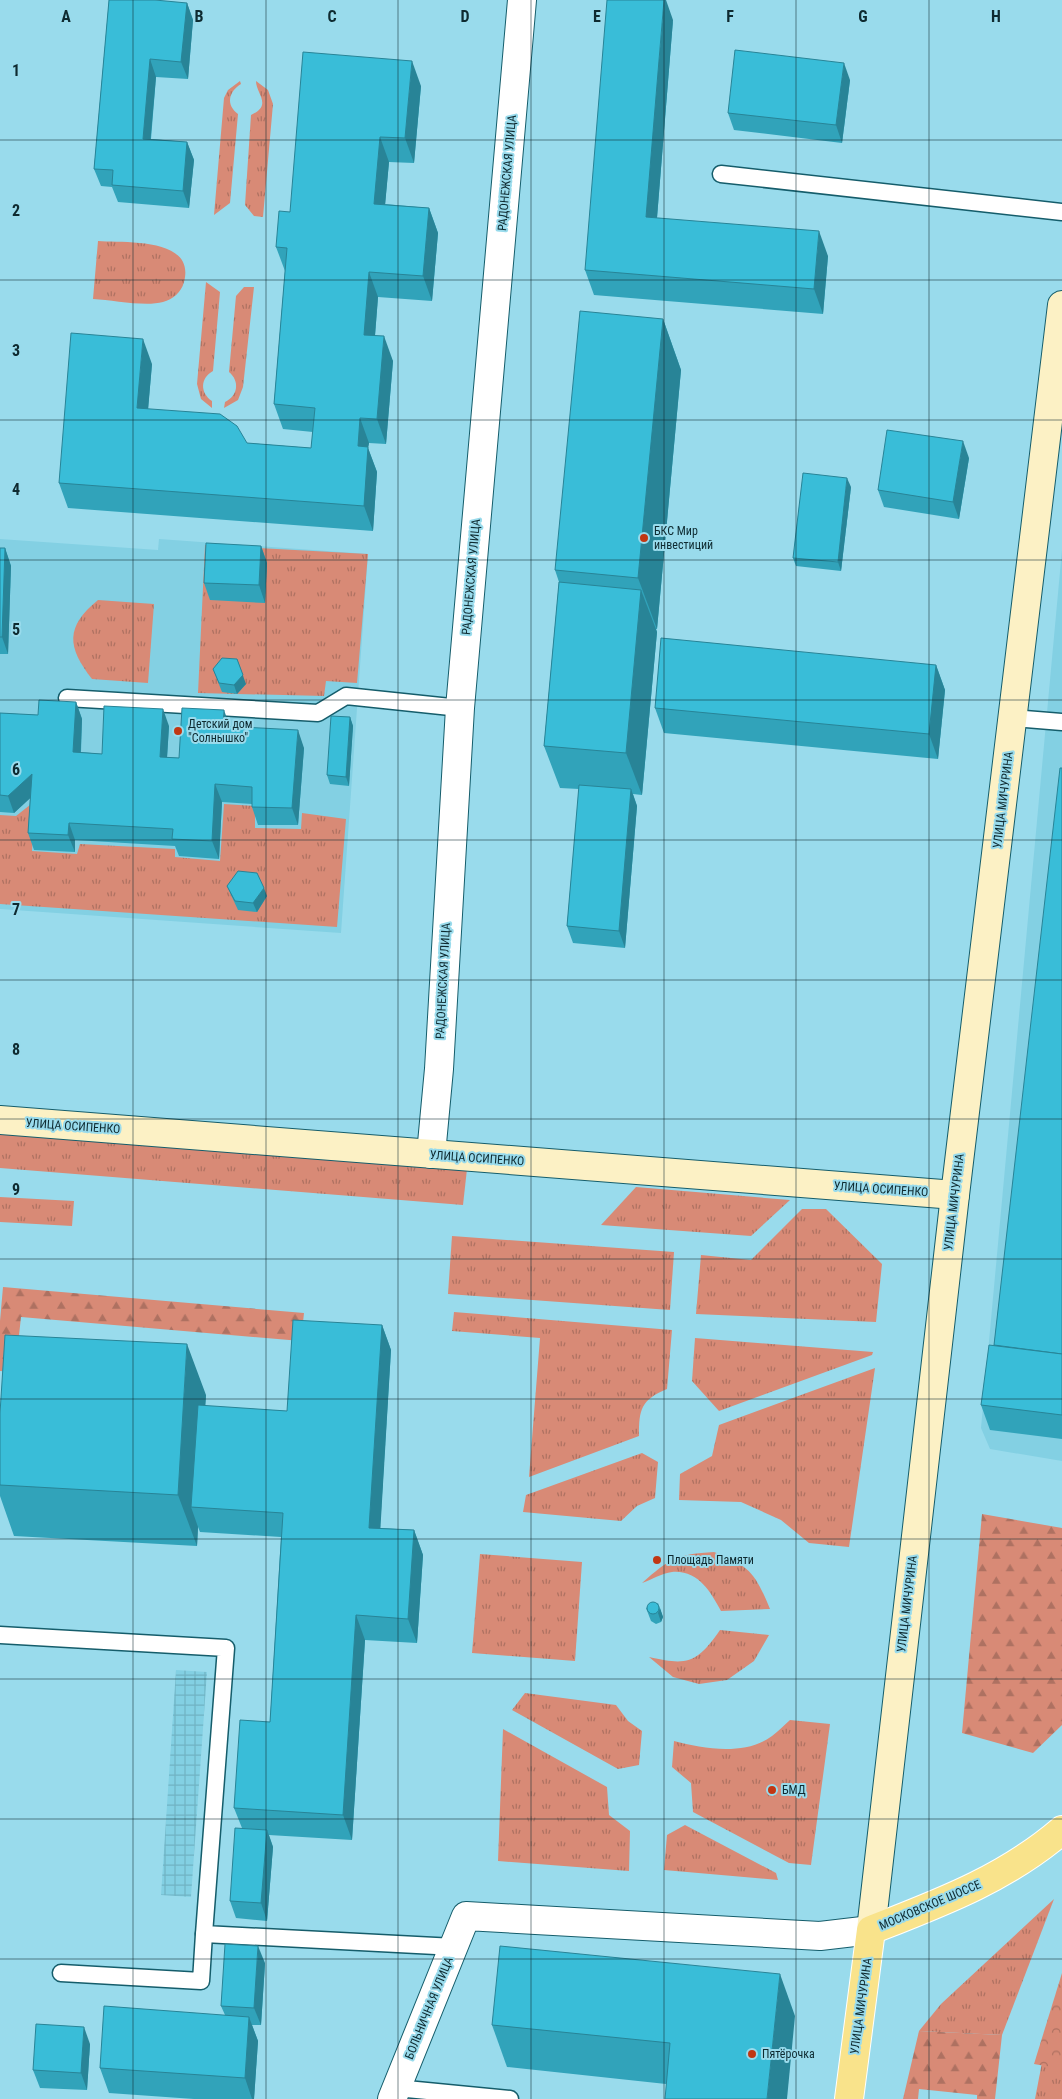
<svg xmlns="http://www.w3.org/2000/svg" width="1062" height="2099" viewBox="0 0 1062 2099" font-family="'Roboto Condensed',sans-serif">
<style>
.built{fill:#83d0e3}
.industrial{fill:url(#industrial-grid)}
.grass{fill:url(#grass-tufts)}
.forest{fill:url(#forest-firs)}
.park{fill:url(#park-crowns)}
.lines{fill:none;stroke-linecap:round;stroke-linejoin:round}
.service-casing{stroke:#155d6b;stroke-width:19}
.minor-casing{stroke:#155d6b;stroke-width:30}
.secondary-casing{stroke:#155d6b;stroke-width:30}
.primary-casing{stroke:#fff;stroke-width:30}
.service{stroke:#fff;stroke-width:16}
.minor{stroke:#fff;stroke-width:28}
.secondary{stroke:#fcf1c5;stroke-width:28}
.primary{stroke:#f9e38b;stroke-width:28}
.wall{fill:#31a3ba}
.shaded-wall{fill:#288497}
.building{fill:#39bdd8;stroke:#288497}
.grid{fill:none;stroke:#0e2a30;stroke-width:1;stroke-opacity:0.55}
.poi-dot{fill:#c13713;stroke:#99dbec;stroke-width:2}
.labels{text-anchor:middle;stroke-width:4;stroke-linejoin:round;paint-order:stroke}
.street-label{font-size:12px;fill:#0e2a30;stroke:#99dbec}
.poi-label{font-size:12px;fill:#0e2a30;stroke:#99dbec;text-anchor:start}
.grid-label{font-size:16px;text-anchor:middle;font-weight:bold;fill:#0e2a30;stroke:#99dbec;stroke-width:4;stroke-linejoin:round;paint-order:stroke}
</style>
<defs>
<pattern id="industrial-grid" width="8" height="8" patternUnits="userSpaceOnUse" patternTransform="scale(1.25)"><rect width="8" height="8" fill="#83d0e3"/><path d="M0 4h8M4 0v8" fill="none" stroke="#70b3c3"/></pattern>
<pattern id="grass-tufts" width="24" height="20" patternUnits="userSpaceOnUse" patternTransform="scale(1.25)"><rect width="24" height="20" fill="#d88a76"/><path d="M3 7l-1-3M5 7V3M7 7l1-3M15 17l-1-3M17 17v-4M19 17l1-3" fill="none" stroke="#ae7161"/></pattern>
<pattern id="forest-firs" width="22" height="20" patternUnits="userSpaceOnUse" patternTransform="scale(1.25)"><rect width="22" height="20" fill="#d88a76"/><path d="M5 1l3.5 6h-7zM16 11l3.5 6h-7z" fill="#ae7161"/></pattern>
<pattern id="park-crowns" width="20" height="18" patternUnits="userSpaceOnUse" patternTransform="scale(1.25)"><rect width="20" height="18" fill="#d88a76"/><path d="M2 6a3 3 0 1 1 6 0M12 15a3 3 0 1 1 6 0" fill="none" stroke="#ae7161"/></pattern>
</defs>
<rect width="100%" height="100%" fill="#99dbec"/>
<g class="built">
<polygon points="0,539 158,550 159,539 368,554 341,933 0,909"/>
<polygon points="1062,550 1062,1461 990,1449 981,1428"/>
</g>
<polygon class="industrial" points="176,1670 207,1672 191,1897 161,1895"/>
<g class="grass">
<path d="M 240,81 L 241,84 C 228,92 226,105 238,114 L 230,203 L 214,215 L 224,98 L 228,90 Z"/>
<path d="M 256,81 L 268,90 L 273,104 L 263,217 L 254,216 L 245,205 L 251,115 C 273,105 256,94 256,81 Z"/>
<path d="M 98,241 C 125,243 196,237 184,282 C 181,293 173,299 163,302 C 145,307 113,300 93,299 Z"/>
<path d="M 206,282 L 220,292 L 213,371 C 200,378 200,393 212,401 L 212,408 L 201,399 L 197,384 Z"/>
<path d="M 244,287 L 254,287 L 243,387 L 238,400 L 224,408 L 225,402 C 238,396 240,381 229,372 L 236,296 Z"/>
<polygon points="205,545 368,554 357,683 326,681 324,696 198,693"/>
<path d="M 98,600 L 154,604 L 148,683 L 92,679 C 67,647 65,627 98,600 Z"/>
<polygon points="35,801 32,851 77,854 80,844 175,849 175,857 220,861 224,804 255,806 255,828 301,829 302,813 346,819 337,927 0,904 0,815 16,816"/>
<polygon points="0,1131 467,1169 463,1205 0,1168"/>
<polygon points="636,1187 790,1200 751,1236 601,1225"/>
<polygon points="0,1197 74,1201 72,1226 0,1222"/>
<polygon points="802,1209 826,1209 882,1264 876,1322 696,1314 701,1255 751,1260"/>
<polygon points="452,1236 674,1252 670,1310 448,1294"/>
<path d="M 454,1312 L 672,1330 L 667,1389 C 641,1400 639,1409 639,1436 L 529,1477 L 540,1338 L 452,1331 Z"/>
<polygon points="695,1338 873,1352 872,1355 719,1411 692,1381"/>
<polygon points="875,1368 849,1547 809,1543 781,1520 741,1502 679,1500 680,1474 712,1456 719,1425"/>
<polygon points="642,1453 658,1462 655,1498 637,1506 621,1521 523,1512 526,1495"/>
<path d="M 714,1552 C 750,1566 755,1573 770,1609 L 721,1611 C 710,1591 698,1570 672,1572 C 662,1573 651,1580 642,1583 C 669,1559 677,1554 714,1552 Z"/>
<polygon points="480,1554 582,1562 575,1661 472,1653"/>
<path d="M 720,1630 L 769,1635 L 754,1661 L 727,1680 L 699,1684 L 673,1677 L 649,1657 C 688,1666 697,1663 720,1630 Z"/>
<polygon points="525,1693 616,1705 628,1721 642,1731 639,1765 618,1769 512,1710"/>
<path d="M 790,1720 L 830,1724 L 811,1865 L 789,1863 L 693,1812 L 691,1783 L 672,1767 L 674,1741 C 704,1749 745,1756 772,1736 C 779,1731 784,1725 790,1720 Z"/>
<polygon points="503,1729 607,1787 609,1815 630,1831 629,1871 498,1861"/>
<polygon points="685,1825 776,1873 778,1880 664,1870 667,1835"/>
<polygon points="1054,1899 1002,2035 919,2031 941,2004"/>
<polygon points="1049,2026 1062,2033 1062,2099 1035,2099"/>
</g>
<g class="forest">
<polygon points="3,1287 304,1313 301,1341 21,1317 15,1372 0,1371 0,1321"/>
<polygon points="982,1514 1062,1528 1062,1725 1033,1753 962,1733"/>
<polygon points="919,2031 1002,2035 995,2099 977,2099 977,2095 919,2089 918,2099 903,2099"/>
</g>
<polygon class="park" points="1062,1973 1062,2069 1034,2064"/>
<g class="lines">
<defs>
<g id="service">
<polyline points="721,174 1062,212"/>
<polyline points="67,698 318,713 346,696 460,708"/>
<polyline points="1013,718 1062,722"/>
<polyline points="0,1635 226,1648 204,1934 455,1947"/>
<polyline points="61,1973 201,1981 204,1934"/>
<polyline points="396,2088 510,2099"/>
</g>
<g id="minor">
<polyline points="431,1154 439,1069 460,708 522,0"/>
<polyline points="392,2099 466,1916 820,1936 871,1930"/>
</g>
<g id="secondary">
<polyline points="0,1120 955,1195"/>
<polyline points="871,1930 955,1195 1062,305"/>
</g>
<path id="primary" d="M 849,2099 L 871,1930 C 940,1903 1005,1879 1062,1830"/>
</defs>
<use href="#service" class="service-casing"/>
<use href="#minor" class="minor-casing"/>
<use href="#secondary" class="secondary-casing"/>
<use href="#primary" class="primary-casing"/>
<use href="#service" class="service"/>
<use href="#minor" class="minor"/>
<use href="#secondary" class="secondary"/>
<use href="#primary" class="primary"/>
</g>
<g class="wall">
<polygon points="109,0 187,3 193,20 188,79 156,77 151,139 187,142 194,160 189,208 118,202 112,187 101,186 94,169"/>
<polygon points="673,20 657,218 828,256 823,314 594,295 585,270"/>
<polygon points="850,80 842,143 734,130 728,113"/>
<polygon points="421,86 414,163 389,162 385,204 429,208 438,233 432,301 378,297 375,336 393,361 386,444 369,443 368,448 377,472 373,531 68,508 59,483 152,364 148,409 247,443 311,448 313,432 283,429 274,404 285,271 276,247 290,212"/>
<polygon points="663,319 681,370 657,629 656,629 657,632 642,795 633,794 637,806 625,948 573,943 567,926 579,789 560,788 544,746 559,582 555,570"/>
<polygon points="969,458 959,519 884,507 878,490"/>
<polygon points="851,487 841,571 796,566 793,558"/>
<polygon points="261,546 267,563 265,603 210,600 204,583"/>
<polygon points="0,548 5,548 11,566 8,654 0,654"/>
<polygon points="936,665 945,690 938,759 664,733 655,708"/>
<polygon points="213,669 246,684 237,694 222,692"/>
<polygon points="76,702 82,719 81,752 102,754 169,726 167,757 179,758 230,726 304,748 298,825 258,825 252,807 252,804 222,802 219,859 179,856 175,846 75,840 75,852 34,850 28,833 30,798 14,813 0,812 0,713 38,715"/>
<polygon points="350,717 353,726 349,786 330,784 327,775"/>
<polygon points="1062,768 1062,1439 990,1430 981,1405 994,1345"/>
<polygon points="227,886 267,896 257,912 238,910 231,895"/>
<polygon points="382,1325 391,1350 380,1528 414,1530 423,1555 417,1643 365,1640 352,1840 269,1835 273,1847 267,1921 236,1918 230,1901 242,1828 234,1808 270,1722 281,1537 200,1532 198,1527 197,1546 14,1536 0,1496 0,1413 206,1395 205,1406 287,1411"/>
<polygon points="658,1603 663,1617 661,1622 656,1624 651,1621 646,1608"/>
<polygon points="265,1963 261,2025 252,2025 258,2041 254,2099 194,2099 109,2093 100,2068 225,2015 221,2006"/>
<polygon points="795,2016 666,2084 507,2067 492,2025"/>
<polygon points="90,2044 87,2090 40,2088 33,2070"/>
</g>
<g class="shaded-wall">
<polygon points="664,0 666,0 673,20 655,242 646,217"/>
<polygon points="187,3 193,20 188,79 181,62"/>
<polygon points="150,59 156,77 149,156 143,139"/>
<polygon points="412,61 421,86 414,163 405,138"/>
<polygon points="844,63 850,80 842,143 836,125"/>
<polygon points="380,137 389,162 383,228 374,204"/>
<polygon points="187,142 194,160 189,208 183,191"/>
<polygon points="429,208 438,233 432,301 423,276"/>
<polygon points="819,231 828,256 823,314 814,289"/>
<polygon points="369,272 378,297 373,360 364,335"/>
<polygon points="663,319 681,370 657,629 638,578"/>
<polygon points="384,336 393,361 386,444 377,419"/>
<polygon points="143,339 152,364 146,433 137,408"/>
<polygon points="360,418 369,443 368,448 377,472 373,531 364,506 358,446"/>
<polygon points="963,441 969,458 959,519 953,502"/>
<polygon points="847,478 851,487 841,571 838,562"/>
<polygon points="261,546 267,563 265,603 259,585"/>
<polygon points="5,548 11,566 8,654 2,637"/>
<polygon points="641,590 657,632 642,795 626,753"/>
<polygon points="237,659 246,684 237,694 234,685"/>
<polygon points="936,665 945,690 938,759 929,734"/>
<polygon points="76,702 82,719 80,769 73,752"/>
<polygon points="163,709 169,726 166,774 160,757"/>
<polygon points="224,710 230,727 223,726"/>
<polygon points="350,717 353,726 349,786 346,777"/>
<polygon points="298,730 304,748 298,825 292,808"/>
<polygon points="32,774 38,791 14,813 8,796"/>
<polygon points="215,784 222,802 219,859 212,841"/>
<polygon points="631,789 637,806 625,948 619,931"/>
<polygon points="69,823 75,840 75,852 68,835"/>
<polygon points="264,888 267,896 257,912 253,903"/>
<polygon points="382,1325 391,1350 379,1552 369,1528"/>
<polygon points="187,1344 206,1395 199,1508 191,1507 198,1527 197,1546 178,1495"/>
<polygon points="414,1530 423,1555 417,1643 408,1619"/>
<polygon points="660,1608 663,1617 661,1622 658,1613"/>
<polygon points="356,1615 365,1640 352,1840 343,1815"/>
<polygon points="267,1830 273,1847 267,1921 261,1903"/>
<polygon points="258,1946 265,1963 261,2025 254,2008"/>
<polygon points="780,1974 795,2016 787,2099 767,2099"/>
<polygon points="249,2017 258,2041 254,2099 252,2099 245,2078"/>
<polygon points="84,2027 90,2044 87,2090 81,2073"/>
</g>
<g class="building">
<polygon points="109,0 155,0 187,3 181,62 150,59 143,139 187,142 183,191 112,185 113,170 94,169"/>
<polygon points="607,0 664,0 646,217 819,231 814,289 585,270"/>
<polygon points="735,50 844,63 836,125 728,113"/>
<polygon points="303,52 412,61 405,138 380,137 374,204 429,208 423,276 369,272 364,335 384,336 377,419 360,418 358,446 368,447 364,506 59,483 71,333 143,339 137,408 220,414 237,426 247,443 311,448 315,408 274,404 287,248 276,247 279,211 290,212"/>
<polygon points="580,311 663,319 638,578 555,570"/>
<polygon points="887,430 963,441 953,502 878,490"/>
<polygon points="803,473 847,478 838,562 793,558"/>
<polygon points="206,543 261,546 259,585 204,583"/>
<polygon points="0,548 5,548 2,637 0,637"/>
<polygon points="559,582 641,590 626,753 544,746"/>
<polygon points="661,638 936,665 929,734 655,708"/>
<polygon points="222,658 237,659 243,675 234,685 219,683 213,669"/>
<polygon points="39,700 76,702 73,752 102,754 104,706 163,709 160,757 179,758 182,708 224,710 223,726 298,730 292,808 252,807 252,787 215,784 212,841 172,839 173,829 69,823 68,835 28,833 32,774 8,796 0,795 0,713 38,715"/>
<polygon points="331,716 350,717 346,777 327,775"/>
<polygon points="1060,768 1062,768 1062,1354 994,1345"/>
<polygon points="579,785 631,789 619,931 567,926"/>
<polygon points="238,871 257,873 264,888 253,903 235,901 227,886"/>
<polygon points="293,1320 382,1325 369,1528 414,1530 408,1619 356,1615 343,1815 234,1808 240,1720 270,1722 283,1513 191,1507 198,1405 287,1411"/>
<polygon points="5,1335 187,1344 178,1495 0,1485 0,1413"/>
<polygon points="989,1345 1062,1354 1062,1415 981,1405"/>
<circle cx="653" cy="1608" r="6"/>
<polygon points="235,1828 267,1830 261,1903 230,1901"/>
<polygon points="225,1944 258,1946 254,2008 221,2006"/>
<polygon points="500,1946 780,1974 767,2099 665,2099 670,2043 492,2025"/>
<polygon points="104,2006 249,2017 245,2078 100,2068"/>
<polygon points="36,2024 84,2027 81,2073 33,2070"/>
</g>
<path class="grid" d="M 133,0 L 133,2099M 266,0 L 266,2099M 398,0 L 398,2099M 531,0 L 531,2099M 664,0 L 664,2099M 796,0 L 796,2099M 929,0 L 929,2099M 0,140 L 1062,140M 0,280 L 1062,280M 0,420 L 1062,420M 0,560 L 1062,560M 0,700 L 1062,700M 0,840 L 1062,840M 0,980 L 1062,980M 0,1119 L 1062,1119M 0,1259 L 1062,1259M 0,1399 L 1062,1399M 0,1539 L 1062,1539M 0,1679 L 1062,1679M 0,1819 L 1062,1819M 0,1959 L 1062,1959"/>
<g class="poi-dot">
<circle cx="644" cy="538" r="5"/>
<circle cx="178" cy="731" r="5"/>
<circle cx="657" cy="1560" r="5"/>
<circle cx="772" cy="1790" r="5"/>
<circle cx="752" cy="2054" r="5"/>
</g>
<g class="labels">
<g class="street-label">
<text transform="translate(507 173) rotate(-85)" y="4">РАДОНЕЖСКАЯ УЛИЦА</text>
<text transform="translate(471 577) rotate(-85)" y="4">РАДОНЕЖСКАЯ УЛИЦА</text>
<text transform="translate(1003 800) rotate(-83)" y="4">УЛИЦА МИЧУРИНА</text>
<text transform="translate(443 981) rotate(-87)" y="4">РАДОНЕЖСКАЯ УЛИЦА</text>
<text transform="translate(73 1126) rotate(4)" y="4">УЛИЦА ОСИПЕНКО</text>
<text transform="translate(477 1158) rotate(4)" y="4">УЛИЦА ОСИПЕНКО</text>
<text transform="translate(881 1189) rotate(4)" y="4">УЛИЦА ОСИПЕНКО</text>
<text transform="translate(954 1202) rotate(-83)" y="4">УЛИЦА МИЧУРИНА</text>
<text transform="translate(907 1604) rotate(-83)" y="4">УЛИЦА МИЧУРИНА</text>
<text transform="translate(930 1905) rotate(-23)" y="4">МОСКОВСКОЕ ШОССЕ</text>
<text transform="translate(861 2006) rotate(-82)" y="4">УЛИЦА МИЧУРИНА</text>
<text transform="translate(429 2008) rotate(-68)" y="4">БОЛЬНИЧНАЯ УЛИЦА</text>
</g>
<g class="poi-label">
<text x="654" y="535">БКС Мир<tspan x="654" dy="14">инвестиций</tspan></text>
<text x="188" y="728">Детский дом<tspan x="188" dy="14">"Солнышко"</tspan></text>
<text x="667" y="1564">Площадь Памяти</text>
<text x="782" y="1794">БМД</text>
<text x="762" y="2058">Пятёрочка</text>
</g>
</g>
<g class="grid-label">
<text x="66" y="22">A</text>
<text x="199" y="22">B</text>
<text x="332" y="22">C</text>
<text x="465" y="22">D</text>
<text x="597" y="22">E</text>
<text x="730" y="22">F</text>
<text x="863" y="22">G</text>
<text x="996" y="22">H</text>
<text x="16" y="76">1</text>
<text x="16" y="216">2</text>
<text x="16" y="356">3</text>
<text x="16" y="495">4</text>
<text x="16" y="635">5</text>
<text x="16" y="775">6</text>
<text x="16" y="915">7</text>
<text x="16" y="1055">8</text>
<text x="16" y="1195">9</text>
</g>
</svg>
